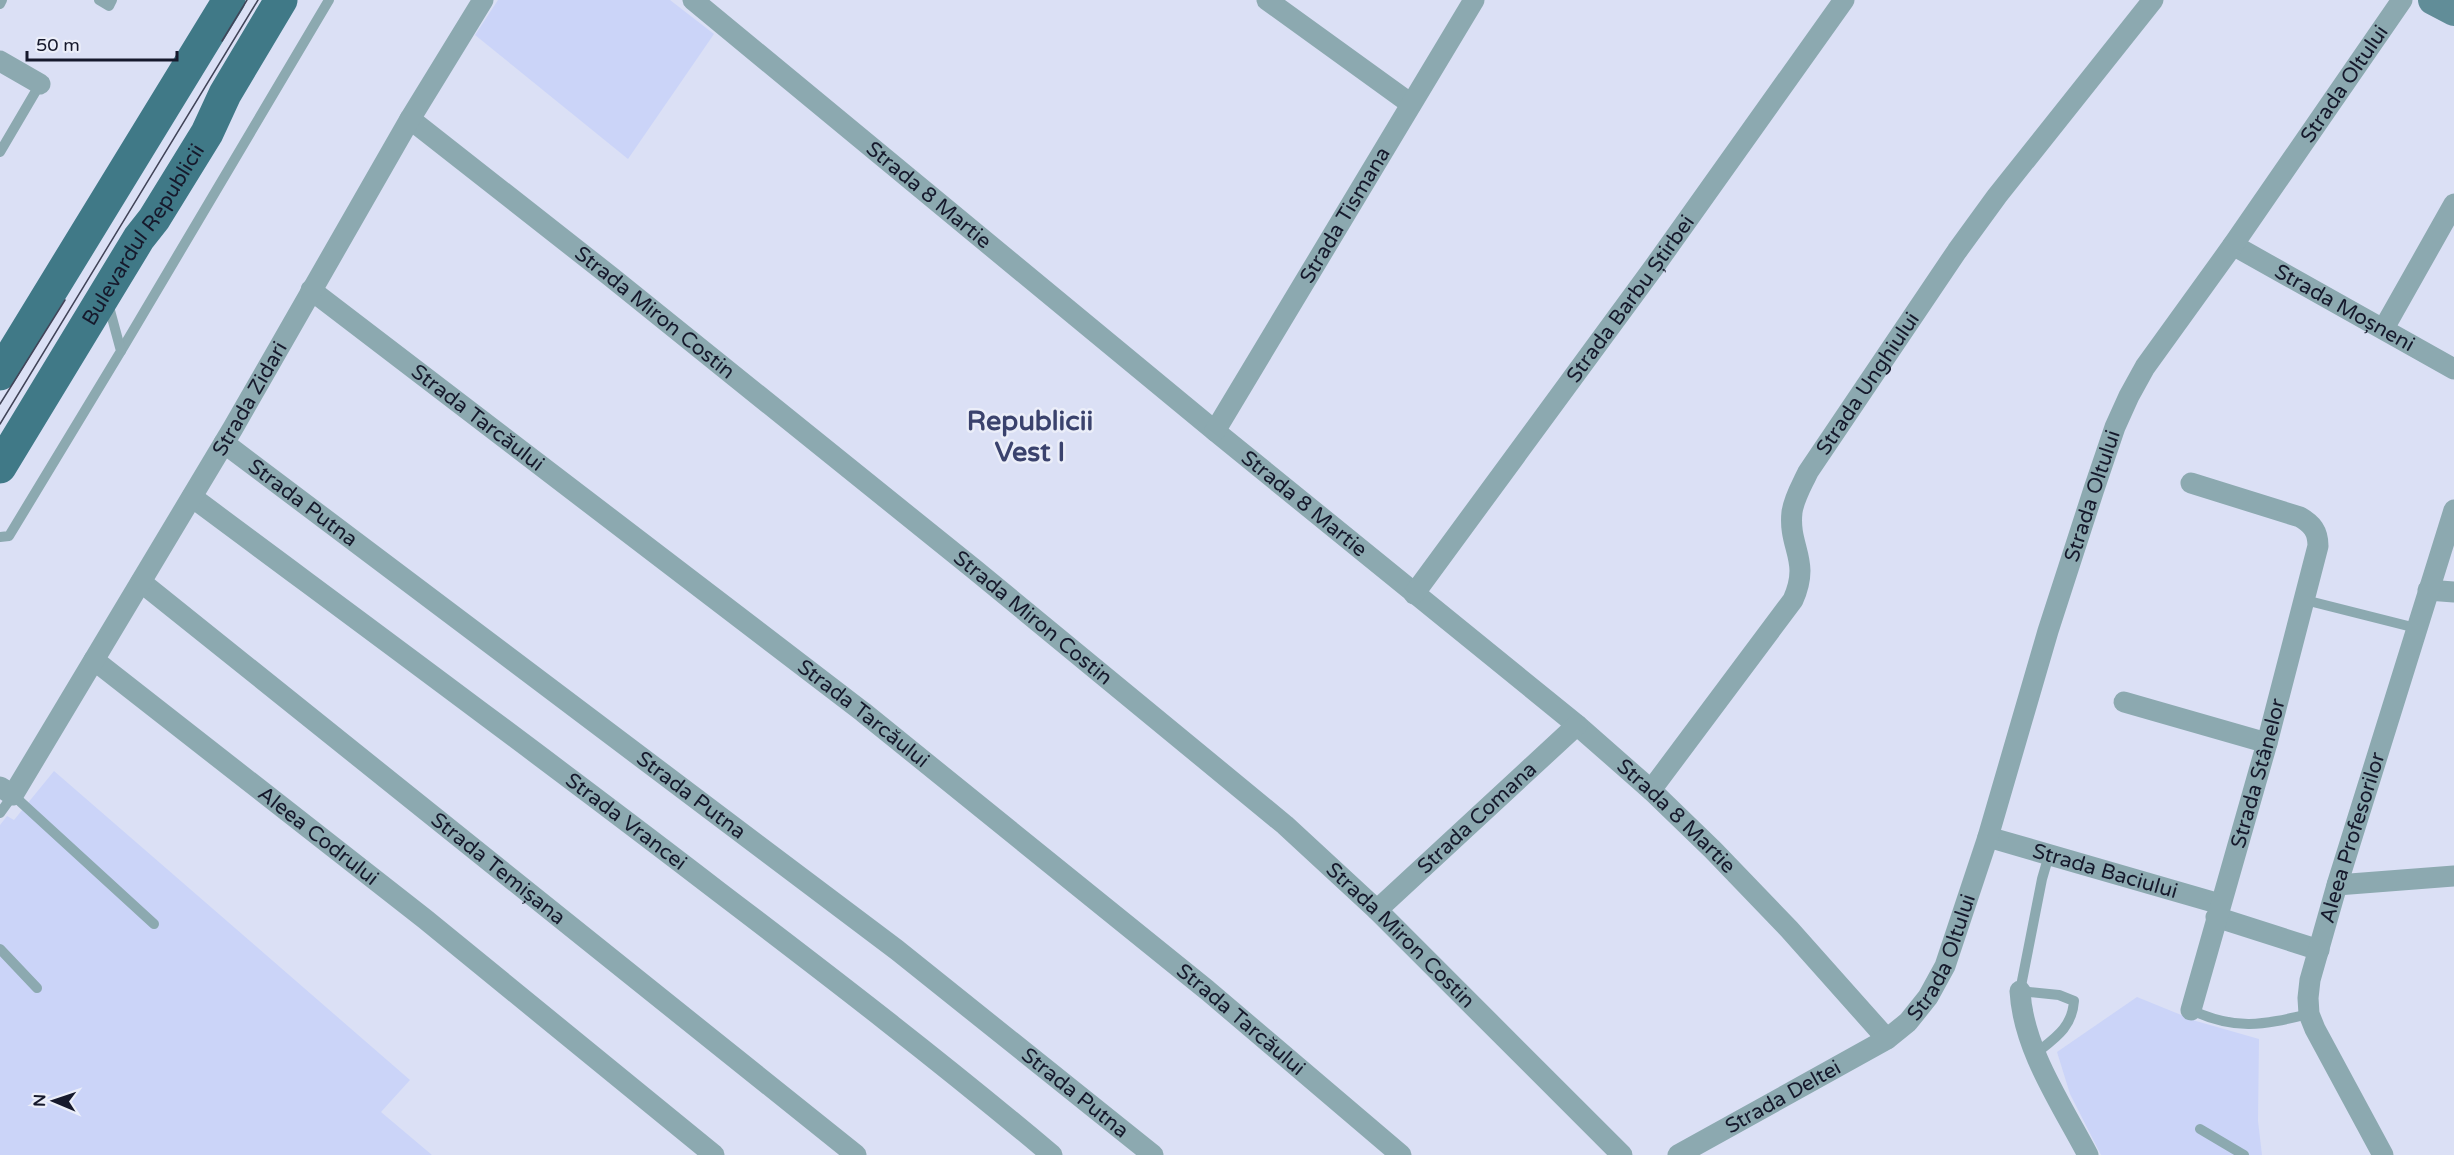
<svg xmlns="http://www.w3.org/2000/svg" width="2454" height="1155" viewBox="0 0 2454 1155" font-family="'Varela Round',sans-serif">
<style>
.built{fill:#cbd4f8}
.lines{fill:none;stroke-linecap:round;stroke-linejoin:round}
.lane{stroke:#8ca9b0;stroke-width:10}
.street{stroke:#8ca9b0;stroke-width:21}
.secondary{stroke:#618d98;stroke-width:30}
.primary{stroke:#407987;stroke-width:33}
.tram{stroke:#414458;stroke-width:1.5}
.labels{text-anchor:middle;stroke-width:5;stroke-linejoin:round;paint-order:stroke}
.street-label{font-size:21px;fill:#16192c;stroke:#ebeef9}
.district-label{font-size:27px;font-weight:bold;fill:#3a426d;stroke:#ebeef9}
</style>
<rect width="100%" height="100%" fill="#dbe0f5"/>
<g class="built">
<polygon points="498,0 670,0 714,34 628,159 475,35"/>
<polygon points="54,771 410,1080 381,1112 432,1155 0,1155 0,825 7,816 14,820"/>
<polygon points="2137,997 2196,1021 2259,1039 2258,1121 2262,1155 2101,1155 2070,1094 2057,1052"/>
</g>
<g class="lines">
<g class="lane">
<polyline points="99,0 109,6 112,0"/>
<polyline points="0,4 2,0"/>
<polyline points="0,152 40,84"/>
<polyline points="121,351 329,0"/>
<polyline points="0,537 9,536 121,351 108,303"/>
<polyline points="2305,600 2416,628"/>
<polyline points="0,813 13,795 154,924"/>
<polyline points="0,949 37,988"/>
<path d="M 2191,1010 C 2237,1031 2262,1025 2309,1014"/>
<path d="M 2035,1054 C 2055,1038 2072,1028 2074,1001 L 2059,995 L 2020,991 L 2042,879 L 2049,855"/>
<polyline points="2200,1129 2244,1155"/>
</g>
<g class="street">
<path id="s1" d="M 693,0 L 1215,431 L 1577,725 L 1651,790 L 1713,850 L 1789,929 L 1887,1039"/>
<polyline points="1267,0 1411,104"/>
<polyline points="0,61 40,84"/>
<path id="s2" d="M 410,119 L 610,276 L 974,569 L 1285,825 L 1377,910 L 1622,1155"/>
<path id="s3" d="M 2233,245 L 2454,369"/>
<path id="s4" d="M 311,290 L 863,712 L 1207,990 L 1401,1155"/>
<polyline points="2384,328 2454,204"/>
<path id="s5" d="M 1215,431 L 1474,0"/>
<path id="s6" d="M 224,443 L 897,950 L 1153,1155"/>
<path id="s7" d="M 192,497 C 368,628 545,758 719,892 C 832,978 944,1064 1052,1155"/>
<path id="s8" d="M 141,582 L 856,1155"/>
<polyline points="2428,590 2454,592"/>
<path id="s9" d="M 1414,594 L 1654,267 L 1844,0"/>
<path id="s10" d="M 94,660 L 425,919 L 714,1155"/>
<polyline points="2124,702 2267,743"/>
<path id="s11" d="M 0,787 L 13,795 L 233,428 L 410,119 L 483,0"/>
<path id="s12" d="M 1651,790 L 1793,600 C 1811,560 1788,548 1792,512 C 1794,498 1802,485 1808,472 L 1957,251 L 1997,196 L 2153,0"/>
<path id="s13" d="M 1988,837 L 2220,904"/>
<polyline points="2337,885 2454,876"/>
<path id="s14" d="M 1377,910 L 1577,725"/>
<polyline points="2216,917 2319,950"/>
<path d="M 2020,991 C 2023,1049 2062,1105 2088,1155"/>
<path id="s15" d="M 2191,1010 L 2267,743 L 2318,546 C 2318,531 2312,524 2300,517 L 2191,483"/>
<path id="s16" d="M 1678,1155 L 1887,1039 L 1908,1022 L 1928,997 L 1945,966 L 1988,837 L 2048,631 L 2094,489 L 2115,427 L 2129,396 L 2145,367 L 2233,245 L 2402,0"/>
<path id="s17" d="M 2383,1155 L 2315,1029 L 2309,1014 L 2308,998 L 2310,980 L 2337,885 L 2454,510"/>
</g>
<polyline class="secondary" points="2433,0 2454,11"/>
<g class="primary">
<polyline points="0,374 229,0"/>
<path id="s18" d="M 0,467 L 139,238 L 154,219 L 207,133 L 225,94 L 281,0"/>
</g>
<g class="tram">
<polyline points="222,41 247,0"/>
<polyline points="0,404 65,300"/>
<polyline points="0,424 258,0"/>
</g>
</g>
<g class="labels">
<g class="street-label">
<text dy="7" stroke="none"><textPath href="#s16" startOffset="1312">Strada Oltului</textPath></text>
<text dy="7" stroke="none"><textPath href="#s1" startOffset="306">Strada 8 Martie</textPath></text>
<text dy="7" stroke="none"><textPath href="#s5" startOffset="252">Strada Tismana</textPath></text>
<text dy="7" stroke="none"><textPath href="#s18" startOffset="273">Bulevardul Republicii</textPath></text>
<text dy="7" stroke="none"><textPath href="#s9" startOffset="366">Strada Barbu Știrbei</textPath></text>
<text dy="7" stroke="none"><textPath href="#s3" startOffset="128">Strada Moșneni</textPath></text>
<text dy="7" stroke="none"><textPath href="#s2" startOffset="312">Strada Miron Costin</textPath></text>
<text dy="7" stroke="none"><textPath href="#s12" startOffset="477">Strada Unghiului</textPath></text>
<text dy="7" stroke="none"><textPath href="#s11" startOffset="477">Strada Zidari</textPath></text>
<text dy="7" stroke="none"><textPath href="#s4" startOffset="210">Strada Tarcăului</textPath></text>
<text dy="7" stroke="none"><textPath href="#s16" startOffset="826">Strada Oltului</textPath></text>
<text dy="7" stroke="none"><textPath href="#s6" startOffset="99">Strada Putna</textPath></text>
<text dy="7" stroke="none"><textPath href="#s1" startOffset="792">Strada 8 Martie</textPath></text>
<text dy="7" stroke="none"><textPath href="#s2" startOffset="798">Strada Miron Costin</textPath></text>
<text dy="7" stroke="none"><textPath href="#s4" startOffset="696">Strada Tarcăului</textPath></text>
<text dy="7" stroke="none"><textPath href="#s15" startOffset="246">Strada Stânelor</textPath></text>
<text dy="7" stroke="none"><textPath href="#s6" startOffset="585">Strada Putna</textPath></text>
<text dy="7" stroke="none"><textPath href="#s14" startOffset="136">Strada Comana</textPath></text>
<text dy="7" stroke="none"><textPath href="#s1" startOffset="1278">Strada 8 Martie</textPath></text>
<text dy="7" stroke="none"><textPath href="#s7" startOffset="542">Strada Vrancei</textPath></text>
<text dy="7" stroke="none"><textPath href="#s10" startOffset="285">Aleea Codrului</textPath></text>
<text dy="7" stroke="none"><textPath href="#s17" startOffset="342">Aleea Profesorilor</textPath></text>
<text dy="7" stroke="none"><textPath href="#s8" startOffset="458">Strada Temișana</textPath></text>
<text dy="7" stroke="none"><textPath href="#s13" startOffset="122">Strada Baciului</textPath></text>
<text dy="7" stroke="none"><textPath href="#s2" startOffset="1284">Strada Miron Costin</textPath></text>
<text dy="7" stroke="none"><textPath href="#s16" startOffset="340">Strada Oltului</textPath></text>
<text dy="7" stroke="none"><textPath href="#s4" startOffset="1182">Strada Tarcăului</textPath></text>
<text dy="7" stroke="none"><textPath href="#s6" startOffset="1071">Strada Putna</textPath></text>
<text dy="7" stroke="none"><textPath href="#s16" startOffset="120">Strada Deltei</textPath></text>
</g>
<g class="district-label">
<text x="1030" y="430">Republicii<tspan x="1030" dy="31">Vest I</tspan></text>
</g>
</g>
<g transform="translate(54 1101) rotate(272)" stroke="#ebeef9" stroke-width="4.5" paint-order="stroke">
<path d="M0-4.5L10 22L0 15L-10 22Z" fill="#16192c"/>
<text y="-9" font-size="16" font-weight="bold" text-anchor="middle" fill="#16192c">N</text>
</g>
<path d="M27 51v9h150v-9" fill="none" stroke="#16192c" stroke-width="3"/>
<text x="36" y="51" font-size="18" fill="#16192c" stroke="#ebeef9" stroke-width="4.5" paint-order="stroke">50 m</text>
</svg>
